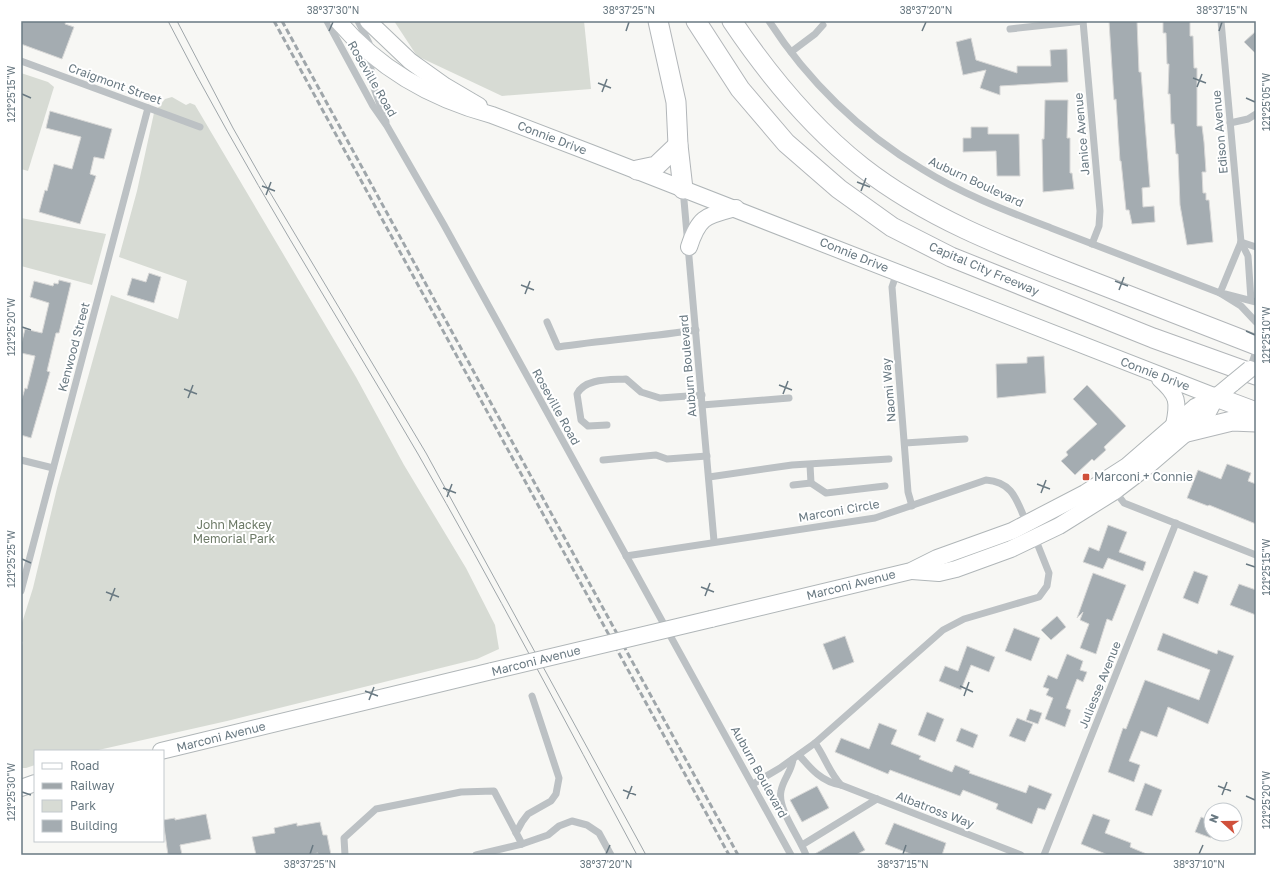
<svg xmlns="http://www.w3.org/2000/svg" width="1277" height="876" viewBox="0 0 1277 876" font-family="'Golos Text',sans-serif">
<style>
.green{fill:#d7dbd4}
.building{fill:#a4acb1;stroke:#d8d8d7}
.lines{fill:none;stroke-linecap:round;stroke-linejoin:round}
.major-casing{stroke:#b0b6b8;stroke-width:18}
.highway-casing{stroke:#b2b6b9;stroke-width:21}
.minor{stroke:#bcc1c4;stroke-width:7}
.major{stroke:#fff;stroke-width:16}
.highway{stroke:#fff;stroke-width:19}
.tram{stroke:#9fa6aa;stroke-width:1}
.rail{stroke:#9fa6aa;stroke-width:3;stroke-dasharray:6 3;stroke-linecap:butt}
.major-bridge-casing{stroke:#b0b6b8;stroke-width:18;stroke-linecap:butt}
.major-bridge{stroke:#fff;stroke-width:16}
.ticks{fill:none;stroke:#697982;stroke-width:1.5}
.poi-dot{fill:#d0503b;stroke:#fff;stroke-width:1.5}
.labels{text-anchor:middle;stroke-width:4;stroke-linejoin:round;paint-order:stroke}
.street-label{font-size:12px;fill:#697982;stroke:#fff}
.poi-label{font-size:12px;fill:#697982;stroke:#fff;text-anchor:start}
.park-label{font-size:12px;fill:#6d7a67;stroke:#fff}
.neatline{fill:none;stroke:#697982;stroke-width:1.5}
.ticks-label{font-size:10px;text-anchor:middle;fill:#697982}
</style>
<rect width="100%" height="100%" fill="#f7f7f4"/>
<g class="green">
<polygon points="394,21 584,21 591,89 502,96 417,56"/>
<polygon points="21,73 48,82 54,87 28,171 21,169"/>
<polygon points="172,97 186,105 190,103 195,105 356,377 404,465 466,568 495,625 499,649 477,659 227,721 94,751 35,751 35,765 26,768 21,768 21,649 23,642 21,641 21,626 33,588 57,488 111,295 178,319 187,281 119,257 137,191 154,113 165,99"/>
<polygon points="21,218 106,234 92,285 21,266"/>
</g>
<g class="building">
<polygon points="21,21 66,21 65,24 74,27 62,59 21,44"/>
<polygon points="1109,21 1137,21 1139,72 1141,72 1150,187 1142,188 1143,207 1154,206 1155,222 1132,224 1129,210 1126,210 1121,161 1120,161 1116,99 1114,100"/>
<polygon points="1163,21 1190,21 1190,36 1193,36 1194,68 1197,68 1197,126 1202,126 1204,142 1206,172 1202,172 1203,193 1206,193 1206,200 1209,200 1213,242 1187,245 1180,205 1178,154 1176,154 1174,124 1171,124 1170,94 1168,94 1169,64 1167,64 1166,33 1163,33"/>
<polygon points="1256,31 1256,54 1244,42"/>
<polygon points="971,38 976,60 1017,73 1017,66 1051,66 1050,50 1067,49 1068,82 1000,86 1000,95 980,88 986,70 963,75 956,42"/>
<polygon points="1045,100 1068,100 1067,138 1070,138 1070,173 1072,173 1074,189 1043,192 1042,139 1044,139"/>
<polygon points="50,111 112,129 104,159 94,157 90,174 96,176 80,224 39,212 45,190 47,191 54,164 72,169 81,137 46,128"/>
<polygon points="971,127 988,127 988,134 1019,134 1020,176 997,176 996,151 963,152 963,138 971,138"/>
<polygon points="149,273 161,277 154,303 127,295 132,278 146,282"/>
<polygon points="59,280 71,283 59,333 56,333 47,371 50,372 31,438 21,435 21,402 25,388 27,389 35,356 21,353 21,345 25,329 42,333 49,303 30,297 34,281 53,286 54,283 58,284"/>
<polygon points="1044,356 1046,393 997,398 996,364 1027,363 1027,357"/>
<polygon points="1087,385 1126,426 1104,447 1106,450 1094,461 1092,459 1075,475 1061,461 1068,455 1066,452 1097,424 1073,399"/>
<polygon points="1227,464 1251,473 1248,481 1256,484 1256,524 1209,505 1208,506 1187,498 1198,470 1221,479"/>
<polygon points="1108,525 1127,532 1119,552 1146,562 1143,571 1108,558 1103,569 1083,562 1089,547 1099,551"/>
<polygon points="1194,571 1208,576 1198,604 1183,598"/>
<polygon points="1093,573 1126,585 1112,621 1107,619 1096,654 1080,648 1089,624 1080,620 1083,612 1077,618"/>
<polygon points="1239,584 1256,590 1256,615 1230,605"/>
<polygon points="1057,616 1066,627 1051,640 1041,630"/>
<polygon points="1014,628 1040,638 1031,661 1005,651"/>
<polygon points="1163,633 1217,654 1218,650 1234,656 1208,724 1168,707 1157,737 1141,731 1129,761 1140,765 1134,782 1108,772 1123,728 1126,729 1145,680 1199,700 1210,670 1157,650"/>
<polygon points="845,636 854,662 833,670 823,644"/>
<polygon points="967,646 995,657 989,672 971,665 961,690 939,681 945,666 958,671"/>
<polygon points="1067,654 1083,661 1080,670 1087,672 1083,682 1077,679 1066,708 1071,710 1065,727 1045,719 1053,698 1046,695 1049,689 1043,687 1048,675 1057,679"/>
<polygon points="1030,709 1042,713 1038,724 1026,720"/>
<polygon points="927,712 944,719 935,742 918,735"/>
<polygon points="1017,718 1033,724 1025,742 1009,736"/>
<polygon points="879,723 897,730 891,744 921,756 919,759 952,772 955,765 970,771 969,773 1026,793 1029,785 1052,794 1045,810 1038,808 1032,824 996,809 998,804 963,790 960,796 890,770 888,774 835,752 841,738 869,749"/>
<polygon points="961,728 978,735 973,748 956,741"/>
<polygon points="1145,783 1162,790 1152,816 1135,810"/>
<polygon points="817,786 829,808 802,822 790,800"/>
<polygon points="206,814 211,839 180,845 182,855 168,855 163,820 175,818 175,820"/>
<polygon points="1093,814 1110,820 1105,833 1131,843 1130,847 1149,855 1108,855 1081,844"/>
<polygon points="1201,817 1211,821 1211,838 1195,832"/>
<polygon points="320,822 323,835 327,835 331,855 318,855 318,853 307,855 256,855 252,837 275,833 274,828 297,823 297,826"/>
<polygon points="894,823 946,843 942,855 913,855 885,844"/>
<polygon points="854,831 865,850 856,855 813,855"/>
</g>
<g class="lines">
<defs>
<g id="major">
<path d="M 338,21 C 379,69 432,99 492,115 C 734,207 974,304 1216,397"/>
<polyline points="368,21 410,61 445,86 479,106"/>
<path d="M 689,247 C 699,216 706,216 736,208"/>
<path d="M 1160,379 C 1178,395 1179,402 1174,425"/>
<polyline points="912,571 939,573 956,569 1011,549 1059,526 1115,491 1149,465 1206,416 1216,397"/>
<polyline points="711,619 911,571 937,558 1012,531 1085,493 1127,466 1195,407 1216,397 1233,383"/>
<polyline points="161,751 492,671"/>
<polyline points="21,788 35,783"/>
</g>
<g id="highway">
<polyline points="658,21 676,102 678,145 683,189"/>
<polyline points="696,21 740,89 786,143 839,189 892,227 951,257 1153,338 1256,375"/>
<path d="M 732,21 C 769,76 810,126 862,167 C 926,217 1001,246 1076,275 C 1136,298 1196,322 1256,345"/>
<polyline points="637,170 656,166 678,145"/>
<polyline points="1216,397 1256,412"/>
<polyline points="1187,432 1232,421 1256,422"/>
</g>
</defs>
<use href="#major" class="major-casing"/>
<use href="#highway" class="highway-casing"/>
<g class="minor">
<polyline points="327,21 373,106 387,126 444,225 791,855"/>
<polyline points="358,21 369,43 372,82 386,122"/>
<path d="M 769,21 C 807,80 861,133 922,169 C 962,194 1007,211 1051,228 C 1107,250 1164,271 1220,293 L 1241,306 L 1256,322"/>
<polyline points="1083,21 1100,211 1099,226 1092,244"/>
<polyline points="1010,29 1083,21"/>
<polyline points="791,52 815,34 823,25"/>
<polyline points="21,61 200,127"/>
<polyline points="1230,123 1248,119 1256,114"/>
<polyline points="683,189 714,541"/>
<polyline points="1241,242 1248,256 1251,300"/>
<polyline points="1241,242 1256,247"/>
<polyline points="897,272 892,287 908,492 912,506"/>
<polyline points="1220,293 1241,242 1221,21"/>
<polyline points="1225,294 1256,302"/>
<path d="M 547,322 L 558,347 C 604,340 650,337 696,330"/>
<polyline points="1250,369 1256,351"/>
<polyline points="702,405 789,398"/>
<path d="M 607,425 L 588,426 L 581,420 L 577,394 C 585,378 610,380 626,379 L 641,392 L 660,398 L 702,395"/>
<polyline points="905,443 965,439"/>
<polyline points="21,460 53,468"/>
<polyline points="603,460 656,455 667,459 707,456"/>
<polyline points="810,465 811,483"/>
<polyline points="709,477 792,465 889,459"/>
<polyline points="793,485 811,483 826,493 885,486"/>
<polyline points="1115,491 1124,503 1256,555"/>
<path d="M 626,556 L 875,518 L 986,480 C 1014,482 1017,502 1027,524"/>
<polyline points="21,591 148,108"/>
<path d="M 815,743 C 825,757 829,772 841,785"/>
<path d="M 799,755 C 811,769 822,782 841,785 L 1021,855"/>
<path d="M 793,759 C 792,771 783,779 781,791 C 777,809 800,838 806,855"/>
<polyline points="753,784 780,768 815,743 943,630 964,619 1039,597 1047,586 1049,573 1035,538"/>
<polyline points="516,833 522,822 528,814 551,801 556,794 559,778 532,696"/>
<polyline points="802,845 877,799"/>
<polyline points="345,855 344,838 376,809 461,792 494,791 522,844"/>
<polyline points="476,855 522,844 548,835 559,826 572,821 587,825 599,833 611,855"/>
<polyline points="1044,855 1176,523"/>
</g>
<use href="#major" class="major"/>
<use href="#highway" class="highway"/>
<g class="tram">
<path d="M 168,21 C 244,170 334,310 418,454 C 494,586 565,721 637,855"/>
<polyline points="177,21 233,128 262,179 426,453 646,855"/>
</g>
<g class="rail">
<polyline points="274,21 729,855"/>
<polyline points="282,21 738,855"/>
</g>
<defs>
<g id="major-bridge">
<polyline points="1233,383 1250,369"/>
<polyline points="492,671 711,619"/>
</g>
</defs>
<use href="#major-bridge" class="major-bridge-casing"/>
<use href="#major-bridge" class="major-bridge"/>
</g>
<path class="ticks" d="M 329,31 L 333,22M 626,31 L 629,22M 922,31 L 926,22M 1219,31 L 1222,22M 1193,78 L 1206,83M 598,83 L 611,88M 1197,87 L 1202,74M 602,92 L 607,79M 22,94 L 31,98M 1246,98 L 1255,102M 857,182 L 870,187M 262,186 L 275,191M 861,191 L 866,178M 266,195 L 271,182M 1115,281 L 1128,286M 521,285 L 534,290M 1119,290 L 1124,277M 525,294 L 530,281M 22,327 L 31,330M 1246,331 L 1255,335M 779,385 L 792,390M 184,389 L 197,394M 783,394 L 788,381M 188,398 L 193,385M 1037,484 L 1050,489M 443,488 L 456,493M 1041,493 L 1046,480M 447,497 L 452,484M 22,559 L 31,563M 1246,564 L 1255,567M 701,587 L 714,592M 106,592 L 119,597M 705,596 L 710,583M 110,601 L 115,588M 960,686 L 973,692M 365,691 L 378,696M 964,696 L 969,682M 369,700 L 374,687M 1218,786 L 1231,791M 623,790 L 636,795M 22,792 L 31,795M 1222,795 L 1227,782M 1246,796 L 1255,800M 627,799 L 632,786M 310,854 L 313,845M 606,854 L 610,845M 903,854 L 906,845M 1199,854 L 1203,845"/>
<rect class="poi-dot" x="1082" y="473" width="8" height="8" rx="2"/>
<g class="labels">
<g class="street-label">
<text transform="translate(372 79) rotate(60)" y="4">Roseville Road</text>
<text transform="translate(115 84) rotate(20)" y="4">Craigmont Street</text>
<text transform="translate(1220 132) rotate(-95)" y="4">Edison Avenue</text>
<text transform="translate(1082 134) rotate(-95)" y="4">Janice Avenue</text>
<text transform="translate(552 138) rotate(21)" y="4">Connie Drive</text>
<text transform="translate(976 182) rotate(25)" y="4">Auburn Boulevard</text>
<text transform="translate(854 255) rotate(22)" y="4">Connie Drive</text>
<text transform="translate(984 269) rotate(23)" y="4">Capital City Freeway</text>
<text transform="translate(74 347) rotate(-75)" y="4">Kenwood Street</text>
<text transform="translate(688 366) rotate(-95)" y="4">Auburn Boulevard</text>
<text transform="translate(1155 374) rotate(21)" y="4">Connie Drive</text>
<text transform="translate(889 390) rotate(-95)" y="4">Naomi Way</text>
<text transform="translate(556 407) rotate(61)" y="4">Roseville Road</text>
<text transform="translate(839 511) rotate(-10)" y="4">Marconi Circle</text>
<text transform="translate(851 585) rotate(-14)" y="4">Marconi Avenue</text>
<text transform="translate(536 661) rotate(-14)" y="4">Marconi Avenue</text>
<text transform="translate(1100 685) rotate(-68)" y="4">Juliesse Avenue</text>
<text transform="translate(221 737) rotate(-14)" y="4">Marconi Avenue</text>
<text transform="translate(759 772) rotate(61)" y="4">Auburn Boulevard</text>
<text transform="translate(935 810) rotate(21)" y="4">Albatross Way</text>
</g>
<g class="poi-label">
<text x="1094" y="481">Marconi + Connie</text>
</g>
<g class="park-label">
<text x="234" y="529">John Mackey<tspan x="234" dy="14">Memorial Park</tspan></text>
</g>
</g>
<rect width="1277" height="876" fill="none" stroke="#ffffff" stroke-width="44"/>
<rect x="34" y="750" width="130" height="92" fill="#ffffff" stroke="#c3c9cd"/>
<rect x="42" y="763" width="20" height="6" fill="#ffffff" stroke="#c3c9cd"/>
<text x="70" y="770" font-size="12" fill="#697982">Road</text>
<rect x="42" y="783" width="20" height="6" fill="#9fa6aa" stroke="#c3c9cd"/>
<text x="70" y="790" font-size="12" fill="#697982">Railway</text>
<rect x="42" y="800" width="20" height="12" fill="#d7dbd4" stroke="#c3c9cd"/>
<text x="70" y="810" font-size="12" fill="#697982">Park</text>
<rect x="42" y="820" width="20" height="12" fill="#a4acb1" stroke="#c3c9cd"/>
<text x="70" y="830" font-size="12" fill="#697982">Building</text>
<g transform="translate(1223 822) rotate(291)"><circle r="19" fill="#ffffff" stroke="#c3c9cd"/>
<path d="M0-3L7 15L0 10L-7 15Z" fill="#d0503b"/>
<text y="-6" font-size="11" font-weight="bold" text-anchor="middle" fill="#697982">N</text>
</g>
<rect x="22" y="22" width="1233" height="832" class="neatline"/>
<g class="ticks-label">
<text x="333" y="14">38°37'30"N</text>
<text x="629" y="14">38°37'25"N</text>
<text x="926" y="14">38°37'20"N</text>
<text x="1222" y="14">38°37'15"N</text>
<text transform="translate(11 94) rotate(-90)" y="4">121°25'15"W</text>
<text transform="translate(1266 102) rotate(-90)" y="4">121°25'05"W</text>
<text transform="translate(11 327) rotate(-90)" y="4">121°25'20"W</text>
<text transform="translate(1266 335) rotate(-90)" y="4">121°25'10"W</text>
<text transform="translate(11 559) rotate(-90)" y="4">121°25'25"W</text>
<text transform="translate(1266 567) rotate(-90)" y="4">121°25'15"W</text>
<text transform="translate(11 792) rotate(-90)" y="4">121°25'30"W</text>
<text transform="translate(1266 800) rotate(-90)" y="4">121°25'20"W</text>
<text x="310" y="868">38°37'25"N</text>
<text x="606" y="868">38°37'20"N</text>
<text x="903" y="868">38°37'15"N</text>
<text x="1199" y="868">38°37'10"N</text>
</g>
</svg>
